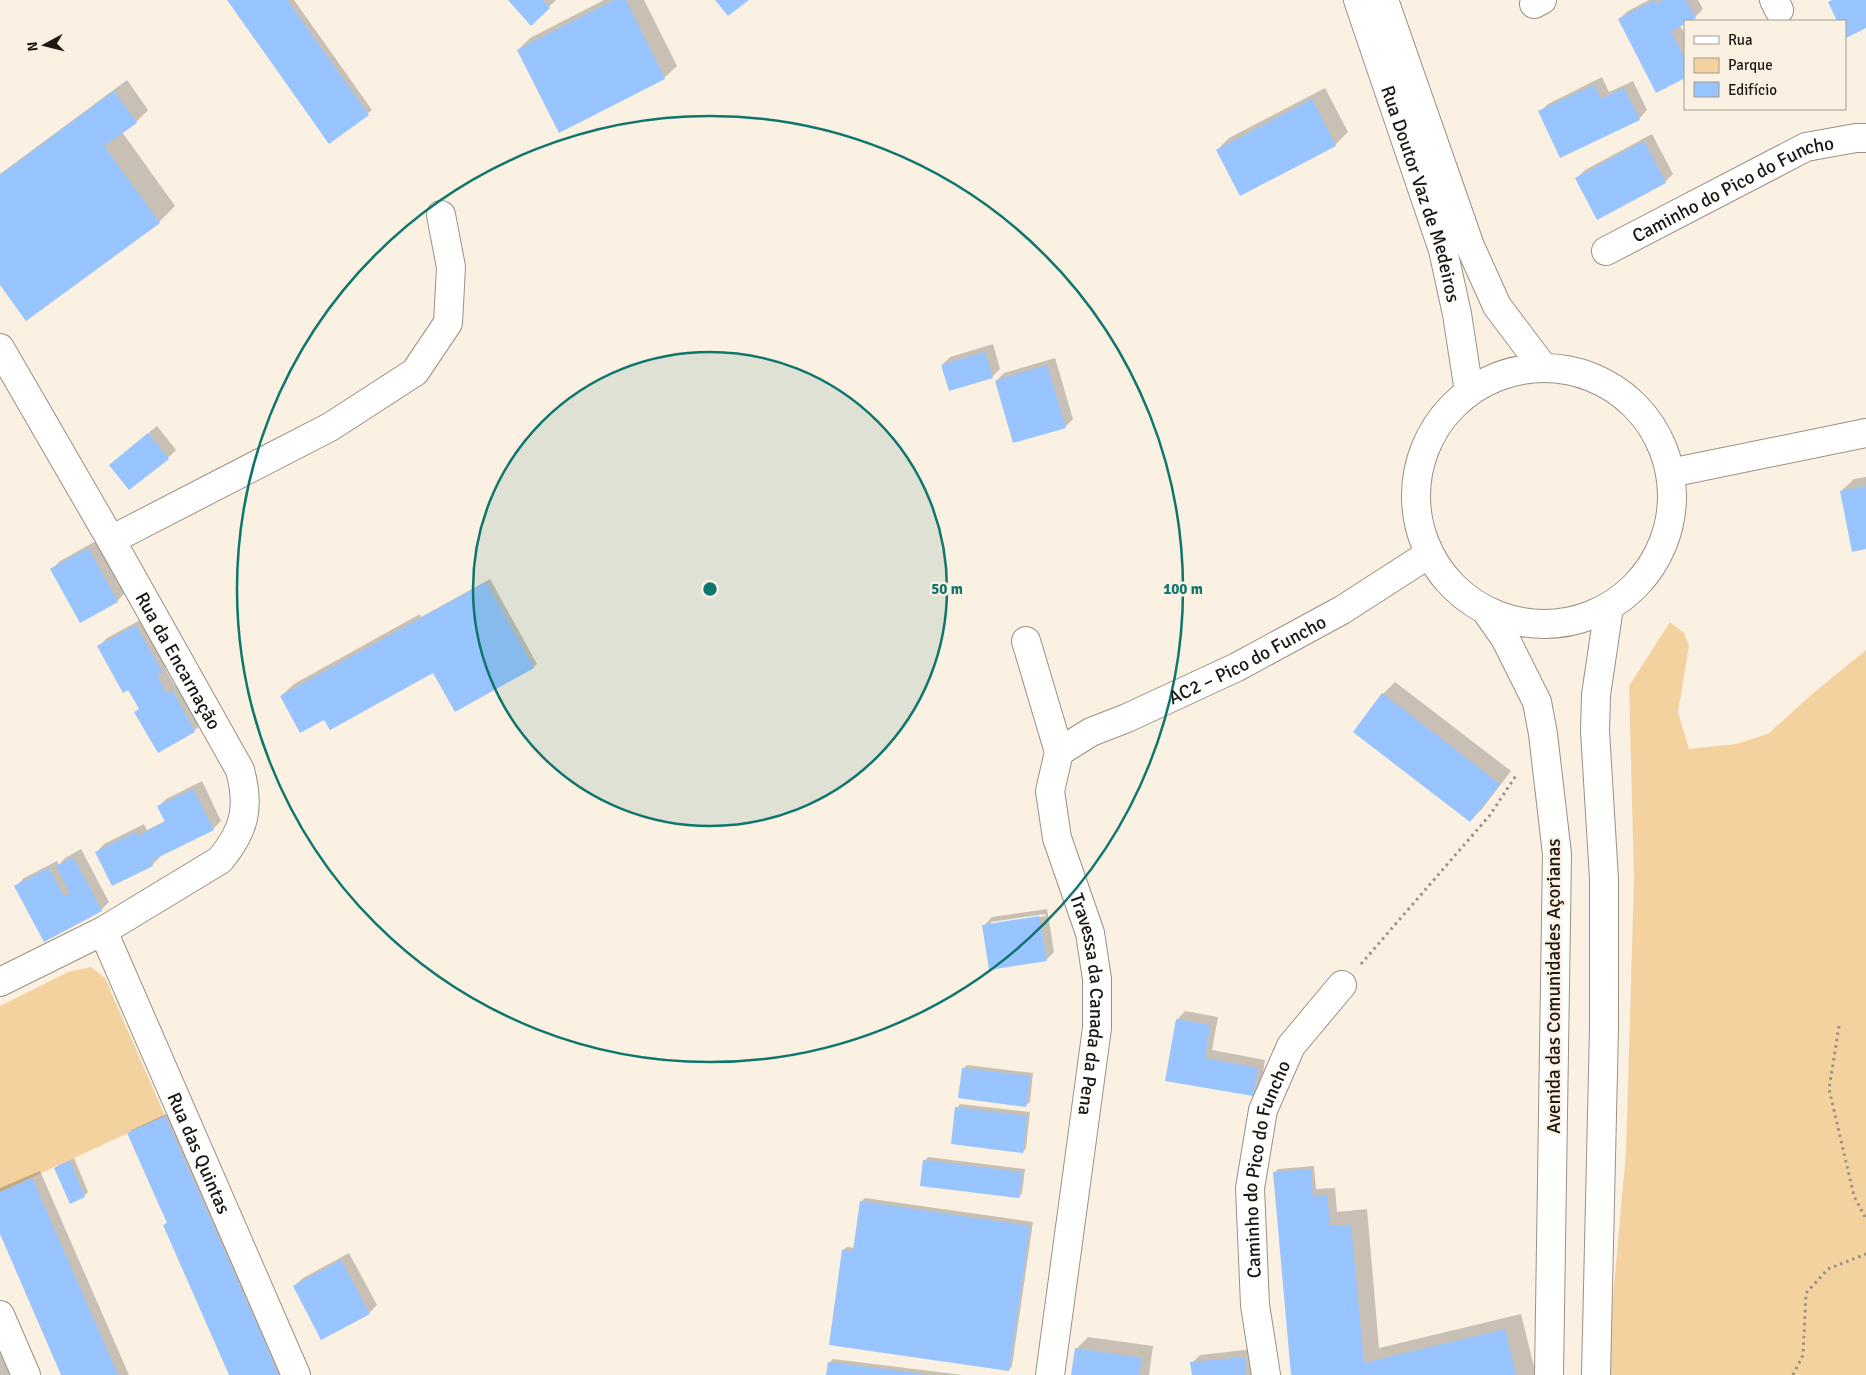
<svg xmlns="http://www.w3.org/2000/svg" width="1866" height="1375" viewBox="0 0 1866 1375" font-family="Signika,sans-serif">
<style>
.green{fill:#f4d29f}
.shadow{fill:#0003;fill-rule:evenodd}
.building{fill:#98c4ff}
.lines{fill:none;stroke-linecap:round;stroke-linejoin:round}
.minor-casing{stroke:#9a9184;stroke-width:30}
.path{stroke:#999288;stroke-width:3;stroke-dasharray:2.5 4;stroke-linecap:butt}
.minor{stroke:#fff;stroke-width:28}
.ring{fill:none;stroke:#0f766e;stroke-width:2.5}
.labels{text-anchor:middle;stroke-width:5;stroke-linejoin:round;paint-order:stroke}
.street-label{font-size:19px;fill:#1c1914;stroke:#fbf1e3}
.centre{fill:#0f766e;stroke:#fbf1e3;stroke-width:2.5}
.ring-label{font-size:15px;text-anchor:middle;font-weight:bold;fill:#0f766e;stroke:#fbf1e3;stroke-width:5;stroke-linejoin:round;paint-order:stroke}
</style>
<rect width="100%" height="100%" fill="#fbf1e3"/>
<g class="green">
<polygon points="1670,622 1684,633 1689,646 1678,712 1689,749 1736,744 1768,734 1811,695 1866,650 1866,1375 1606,1375 1626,1152 1634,879 1629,686"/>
<polygon points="91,967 105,978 165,1116 0,1192 0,1006 68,972"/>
</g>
<g class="shadow">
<polygon points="229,0 294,0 372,110 330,142"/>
<polygon points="509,0 556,0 531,24"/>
<polygon points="604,0 644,0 677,66 664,78 518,50 530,38"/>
<polygon points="1649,0 1698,0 1703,9 1695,17 1680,25 1685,35 1685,77 1619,19 1628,11"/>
<polygon points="1602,77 1609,92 1633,81 1647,110 1639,119 1540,112 1548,104"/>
<polygon points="127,80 148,110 136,122 122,132 175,206 159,222 0,283 0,174"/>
<polygon points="1325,88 1348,132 1335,145 1240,195 1217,150 1229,138"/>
<polygon points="1652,134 1673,174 1665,182 1577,178 1585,170"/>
<polygon points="993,344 1000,369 992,377 942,365 950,357"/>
<polygon points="1055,358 1073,419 1065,427 996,381 1004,373"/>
<polygon points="157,426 176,450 168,458 110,465"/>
<polygon points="1866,477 1866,548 1841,491 1854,479"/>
<polygon points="96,541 125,593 117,601 52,569 60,561"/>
<polygon points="490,579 537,664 533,667 433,671 324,718 281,696 294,684 420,614 421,617"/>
<polygon points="144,618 169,663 165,668 175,686 180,683 203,723 194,731 158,752 136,712 140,708 129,688 99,646 107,638"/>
<polygon points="1395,682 1511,771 1482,809 1470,821 1354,732 1383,694"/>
<polygon points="202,781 221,821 213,829 160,855 160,857 152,865 96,853 104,844 144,824 147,830 165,821 158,807 166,799"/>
<polygon points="81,849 109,902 101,910 16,886 24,878 57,861 59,865 65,858"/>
<path d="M 1047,909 L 1054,952 L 1046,960 L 984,926 L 992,917 ZM 1045,914 L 1046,916 L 991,925 L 991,922 Z"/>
<polygon points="1185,1011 1218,1017 1212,1050 1265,1060 1261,1087 1253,1095 1166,1080 1177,1020"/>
<polygon points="967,1065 1033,1073 1030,1102 1026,1105 963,1069"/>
<polygon points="960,1104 1030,1112 1026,1148 1023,1152 957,1108"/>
<polygon points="168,1113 290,1375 230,1375 164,1225 168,1222 129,1133 132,1130"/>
<polygon points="928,1157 1025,1169 1022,1193 1019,1197 924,1161"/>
<polygon points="74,1158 88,1192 84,1196 55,1168 59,1165"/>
<polygon points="1314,1166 1316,1189 1335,1188 1337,1212 1367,1209 1379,1348 1521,1314 1536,1375 1292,1375 1274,1173 1278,1169"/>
<polygon points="40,1171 129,1375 62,1375 0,1232 0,1188"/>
<polygon points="865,1198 1033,1222 1012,1366 1009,1370 843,1250 847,1247 855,1248 861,1202"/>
<polygon points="349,1253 377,1305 369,1313 294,1286 303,1278"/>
<polygon points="1088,1337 1153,1346 1149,1375 1072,1375 1076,1349"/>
<polygon points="1253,1349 1255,1375 1193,1375 1192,1363 1200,1355"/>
<polygon points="0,1352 10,1375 0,1375"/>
<polygon points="833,1359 963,1375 828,1375 829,1363"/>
</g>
<g class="building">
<polygon points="227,0 287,0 369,115 329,144"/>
<polygon points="508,0 543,0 550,8 531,26"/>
<polygon points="614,0 626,0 665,79 559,133 517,50"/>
<polygon points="715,0 749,0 728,16"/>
<polygon points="1655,0 1656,4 1663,0 1686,0 1696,18 1690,21 1685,21 1685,24 1671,31 1685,59 1685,78 1656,93 1618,19"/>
<polygon points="1832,0 1866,0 1866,28 1846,38 1845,21 1837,21 1828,2"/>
<polygon points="1594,85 1601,99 1624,88 1640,120 1560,158 1538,111"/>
<polygon points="114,91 137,123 104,146 160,223 26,321 0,285 0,175"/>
<polygon points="1312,99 1336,146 1240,196 1216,150"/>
<polygon points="1644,141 1666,183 1597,220 1575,178"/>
<polygon points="985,352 993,378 949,391 941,365"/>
<polygon points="1047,365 1066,428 1013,443 995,381"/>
<polygon points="148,433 169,459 129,490 109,465"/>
<polygon points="1866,486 1866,549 1852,552 1840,491"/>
<polygon points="88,548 118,602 80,623 50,569"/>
<polygon points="486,582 534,668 455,712 433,673 330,730 324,720 300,733 280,696"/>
<polygon points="136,625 162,672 157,675 167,694 172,690 195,732 158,753 134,712 139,709 134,700 128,690 123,693 97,646"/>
<polygon points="1382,693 1500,784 1470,822 1353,732"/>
<polygon points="193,789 214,830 151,861 153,866 112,886 95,852 136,832 138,836 165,822 157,806"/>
<polygon points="73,857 102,911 44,942 14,886 49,868 64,896 70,893 56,866"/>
<polygon points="1039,916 1047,961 989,970 982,925"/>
<polygon points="1176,1019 1210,1025 1205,1058 1258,1068 1253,1096 1165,1081"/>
<polygon points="962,1068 1030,1076 1026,1107 958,1098"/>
<polygon points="955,1107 1027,1116 1023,1153 951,1144"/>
<polygon points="165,1116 264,1341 278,1375 229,1375 163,1225 167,1223 127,1133"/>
<polygon points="923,1160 1022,1172 1019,1198 920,1186"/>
<polygon points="70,1161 85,1197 70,1204 54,1168"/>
<polygon points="1311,1169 1313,1197 1327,1195 1330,1226 1351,1225 1364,1363 1505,1329 1516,1375 1291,1375 1273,1172"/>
<polygon points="32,1178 91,1313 118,1375 61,1375 0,1234 0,1192"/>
<polygon points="860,1201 1030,1226 1009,1371 829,1345 842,1250 853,1251"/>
<polygon points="341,1260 370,1314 321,1340 293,1286"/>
<polygon points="1075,1348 1142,1358 1139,1375 1071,1375"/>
<polygon points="1245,1357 1246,1375 1192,1375 1190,1362"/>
<polygon points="828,1362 923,1374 923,1375 826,1375"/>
</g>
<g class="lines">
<defs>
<g id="minor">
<path id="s1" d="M 1358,0 L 1443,250 L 1457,314 L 1469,392"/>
<polyline points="1384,0 1470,246 1497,306 1543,367"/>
<polyline points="1774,0 1779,10"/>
<polyline points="1534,4 1542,0"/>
<path id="s2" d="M 1606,251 L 1806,147 L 1856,138 L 1866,138"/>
<path id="s3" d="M 0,348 L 111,540 L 240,770 C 250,807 245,830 220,860 L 103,931 L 0,982"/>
<circle cx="1544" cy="496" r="128"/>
<polyline points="1670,473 1866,433"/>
<polyline points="111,540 330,427 415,372 448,323 451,267 441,215"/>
<polyline points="1486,611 1505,638 1537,702 1543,734 1557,854 1549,1375"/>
<path id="s4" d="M 1026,641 L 1059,752 L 1050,791 L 1057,838 L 1090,933 L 1097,979 L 1097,1028 L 1050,1375"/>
<path id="s5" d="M 1059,752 L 1091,732 L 1127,718 L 1237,667 L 1342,610 L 1429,554"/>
<path id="s6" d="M 103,931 L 296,1375"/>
<polyline points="0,1315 26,1375"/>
<path id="s7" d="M 1266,1375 L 1255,1305 L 1250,1188 L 1263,1110 L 1291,1046 L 1342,985"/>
<polyline points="1596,1375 1604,1028 1604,879 1595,731 1596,695 1609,607"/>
</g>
</defs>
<use href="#minor" class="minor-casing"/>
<g class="path">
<polyline points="1361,964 1490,815 1517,774"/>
<polyline points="1839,1026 1829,1089 1854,1196 1866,1219"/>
<polyline points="1793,1375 1803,1355 1806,1293 1828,1269 1866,1254"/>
</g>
<use href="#minor" class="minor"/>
</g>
<circle cx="710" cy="589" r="237" fill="#0f766e" fill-opacity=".12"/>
<g class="ring">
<circle cx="710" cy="589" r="237"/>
<circle cx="710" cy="589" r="473"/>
</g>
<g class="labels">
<g class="street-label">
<text dy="7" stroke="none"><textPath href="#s2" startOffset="142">Caminho do Pico do Funcho</textPath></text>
<text dy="7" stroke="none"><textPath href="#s1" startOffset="204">Rua Doutor Vaz de Medeiros</textPath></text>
<text dy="7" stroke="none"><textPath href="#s5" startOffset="210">AC2 – Pico do Funcho</textPath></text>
<text dy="7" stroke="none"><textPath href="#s3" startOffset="360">Rua da Encarnação</textPath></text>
<text transform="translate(1553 986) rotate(-90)" y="7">Avenida das Comunidades Açorianas</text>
<text dy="7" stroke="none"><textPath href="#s4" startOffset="375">Travessa da Canada da Pena</textPath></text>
<text dy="7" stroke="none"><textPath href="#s6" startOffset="242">Rua das Quintas</textPath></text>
<text dy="7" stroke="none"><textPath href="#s7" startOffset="209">Caminho do Pico do Funcho</textPath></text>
</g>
</g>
<circle cx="710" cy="589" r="8" class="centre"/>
<g class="ring-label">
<text x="947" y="594">50 m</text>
<text x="1183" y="594">100 m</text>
</g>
<rect x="1684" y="20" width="162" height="90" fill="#fbf1e3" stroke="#a29b90"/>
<rect x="1694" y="36" width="25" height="8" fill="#ffffff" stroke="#a29b90"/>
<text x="1728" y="45" font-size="15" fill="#1c1914">Rua</text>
<rect x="1694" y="58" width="25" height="15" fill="#f4d29f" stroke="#a29b90"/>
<text x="1728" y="70" font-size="15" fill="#1c1914">Parque</text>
<rect x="1694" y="82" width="25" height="15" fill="#98c4ff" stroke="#a29b90"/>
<text x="1728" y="95" font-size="15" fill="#1c1914">Edifício</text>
<g transform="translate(45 45) rotate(263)" stroke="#fbf1e3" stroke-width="4" paint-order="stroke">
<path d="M0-4L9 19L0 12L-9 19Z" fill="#1c1914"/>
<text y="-8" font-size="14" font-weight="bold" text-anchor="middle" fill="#1c1914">N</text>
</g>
</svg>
